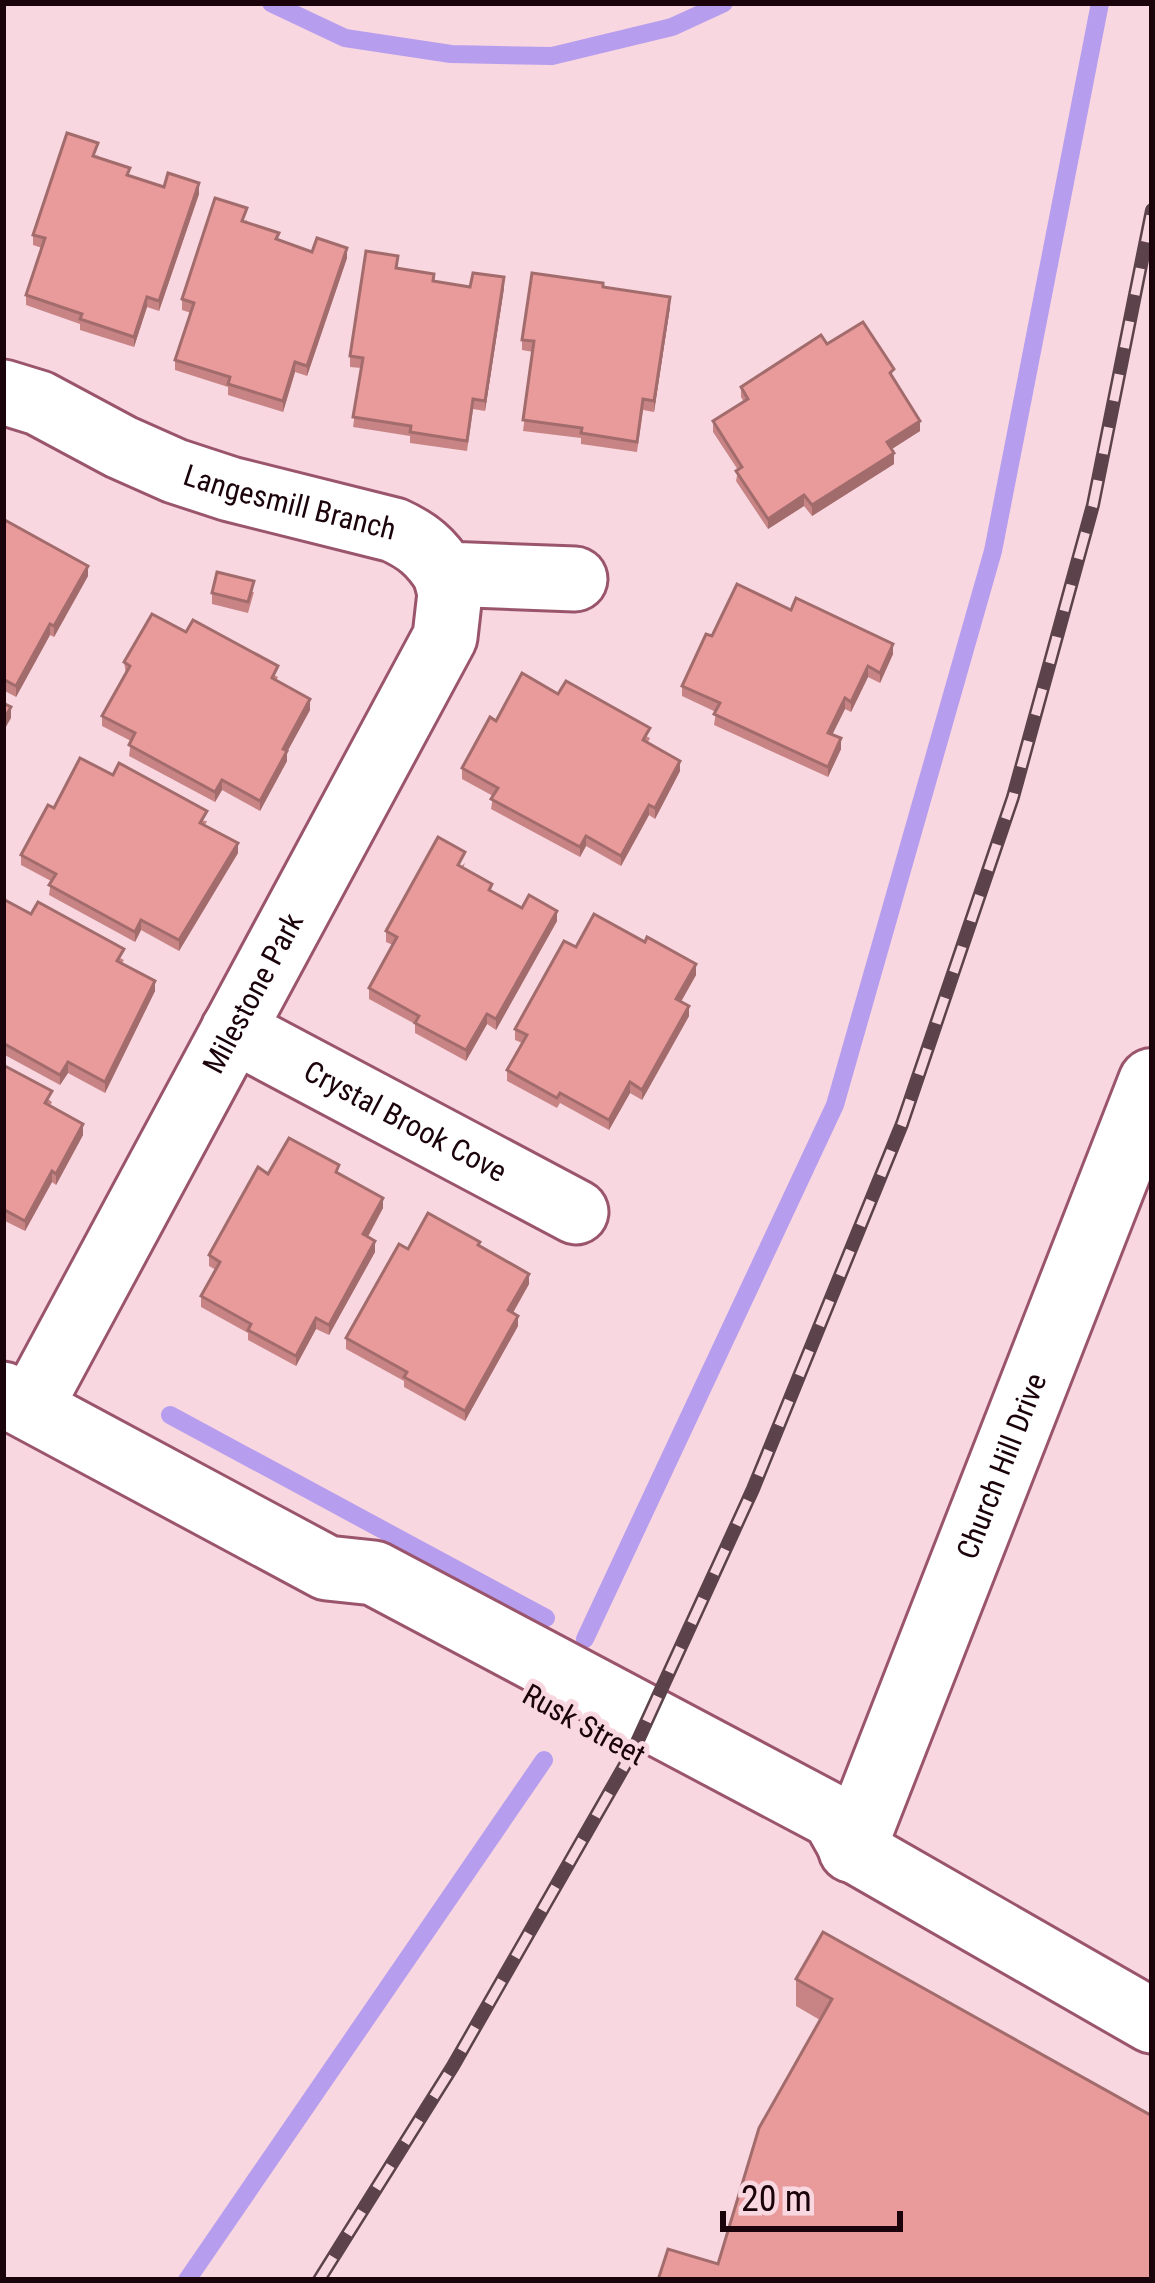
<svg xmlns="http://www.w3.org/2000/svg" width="1155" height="2283" viewBox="0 0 1155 2283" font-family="'Roboto Condensed',sans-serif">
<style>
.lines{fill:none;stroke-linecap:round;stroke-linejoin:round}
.stream{stroke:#b79ded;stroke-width:18}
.minor-casing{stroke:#9a556d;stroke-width:69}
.tertiary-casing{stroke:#9a556d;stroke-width:72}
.minor{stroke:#fff;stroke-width:63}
.tertiary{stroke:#fff;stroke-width:66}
.rail-casing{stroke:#5c424b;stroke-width:14}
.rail{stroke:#f8d7e1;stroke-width:9;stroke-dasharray:27;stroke-linecap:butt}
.wall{fill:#c88485}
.shaded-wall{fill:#a36c6c}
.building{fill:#e99a9b;stroke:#a36c6c;stroke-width:3}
.labels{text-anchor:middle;stroke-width:10;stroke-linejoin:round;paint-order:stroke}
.street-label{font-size:30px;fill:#1a030b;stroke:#f8d7e1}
</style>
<rect width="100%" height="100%" fill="#f8d7e1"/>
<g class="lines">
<g class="stream">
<polyline points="271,3 345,38 451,54 552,56 672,27 724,3"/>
<polyline points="170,1415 546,1618"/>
<polyline points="585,1639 835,1105 993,551 1100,3"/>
<polyline points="187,2280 544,1760"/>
</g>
<defs>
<g id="minor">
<path id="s1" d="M 3,392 L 39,403 L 121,447 L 175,471 L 230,489 L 394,530 C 418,541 431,552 445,574 L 575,579"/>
<path id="s2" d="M 233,1030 L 576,1212"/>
<polyline points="3,1394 327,1568 374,1573 834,1817 852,1849 1152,2021"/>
<path id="s3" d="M 30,1408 L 445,637 L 450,593 L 445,574"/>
</g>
<g id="tertiary">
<path id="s4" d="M 852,1849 L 1152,1082"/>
</g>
</defs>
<use href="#minor" class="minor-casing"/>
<use href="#tertiary" class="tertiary-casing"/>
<use href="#minor" class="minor"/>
<use href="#tertiary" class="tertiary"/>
<defs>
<polyline id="rail" points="319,2280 453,2066 633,1751 753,1489 902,1124 1013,797 1093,505 1152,210"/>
</defs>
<use href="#rail" class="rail-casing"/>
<use href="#rail" class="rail"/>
</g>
<g class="wall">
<polygon points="98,154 97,157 130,176 164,187 199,194 159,311 147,307 134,347 80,330 80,324 26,305 26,295 42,248 33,245 33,235"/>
<polygon points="247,219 246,222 279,240 312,252 347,258 307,376 295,372 283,412 228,395 228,387 175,370 175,360 191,313 182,310 182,299"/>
<polygon points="434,282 470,287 504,288 485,411 473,409 467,451 410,443 410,436 353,427 361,368 350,367 350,356"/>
<polygon points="603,287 670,307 654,412 643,410 637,452 581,444 581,438 523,431 533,352 522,350 522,340"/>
<polygon points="827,344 894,379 920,431 892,449 894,464 812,516 804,506 768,529 736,481 738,470 713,432 713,421 744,402 741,397 741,387"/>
<polygon points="3,519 88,576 54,637 50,635 16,697 3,690"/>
<polygon points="254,592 248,613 212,604 212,593"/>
<polygon points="791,610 893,654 880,683 868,677 851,712 845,709 832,735 841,749 828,777 714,725 716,712 682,696 682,686 712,636"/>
<polygon points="186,632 278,677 276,681 310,710 287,752 287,761 260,811 222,790 215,802 129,756 131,741 102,726 102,716 126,674 124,662"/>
<polygon points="558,694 650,738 648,742 680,771 655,819 649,815 621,866 586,846 580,857 491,809 493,796 462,779 462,768 496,721"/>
<polygon points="54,808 207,821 205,825 238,853 179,951 141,930 135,942 49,895 51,881 21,865 21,855"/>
<polygon points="465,863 463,868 492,892 522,908 557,921 496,1030 487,1024 466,1061 415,1033 415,1024 369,999 369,988 393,945 386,942 386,931"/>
<polygon points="3,899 124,960 122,963 155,991 105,1093 68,1073 60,1085 3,1054"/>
<polygon points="576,947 696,975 681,1002 689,1016 642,1100 630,1093 609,1130 560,1103 557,1108 507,1081 507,1070 522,1043 515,1040 515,1029"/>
<polygon points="3,1065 52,1102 50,1106 83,1135 56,1185 52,1182 25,1231 3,1220"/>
<polygon points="268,1174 339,1174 383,1208 368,1237 375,1252 329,1335 316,1329 296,1366 248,1340 248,1333 201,1307 201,1296 216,1270 209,1266 209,1255"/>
<polygon points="480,1246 529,1284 513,1313 518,1326 465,1421 404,1387 404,1381 346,1349 346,1338 408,1249"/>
<polygon points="796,1979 1152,2116 718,2264 820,2020 796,2006"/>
</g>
<g class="shaded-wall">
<polygon points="199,183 199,194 159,311 159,301"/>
<polygon points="347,248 347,258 307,376 307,366"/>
<polygon points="504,277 504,288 485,411 485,401"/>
<polygon points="147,297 147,307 134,347 134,337"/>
<polygon points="670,297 670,307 654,412 654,401"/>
<polygon points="295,362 295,372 283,412 283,401"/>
<polygon points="920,421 920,431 887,452 887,442"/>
<polygon points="894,453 894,464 812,516 812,505"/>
<polygon points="804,495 804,506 768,529 768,519"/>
<polygon points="88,566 88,576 54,637 54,626"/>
<polygon points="50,624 50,635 16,697 16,686"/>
<polygon points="893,644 893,654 880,683 880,673"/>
<polygon points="868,666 868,677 851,712 851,702"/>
<polygon points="845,698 845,709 828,743 828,733"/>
<polygon points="310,699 310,710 287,752 287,761 260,811 260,801 283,749"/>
<polygon points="11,707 11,718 3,732 3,721"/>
<polygon points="841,738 841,749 828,777 828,767"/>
<polygon points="680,761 680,771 655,819 655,808"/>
<polygon points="222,780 222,790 215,802 215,792"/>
<polygon points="649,805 649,815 621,866 621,856"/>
<polygon points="586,836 586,846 580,857 580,847"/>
<polygon points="238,843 238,853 179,951 179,940"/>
<polygon points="557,911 557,921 496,1030 496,1019"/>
<polygon points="141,920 141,930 135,942 135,932"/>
<polygon points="696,964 696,975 676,1010 676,999"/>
<polygon points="155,981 155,991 105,1093 105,1082"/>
<polygon points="689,1006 689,1016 642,1100 642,1090"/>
<polygon points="487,1014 487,1024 466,1061 466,1050"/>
<polygon points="68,1062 68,1073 60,1085 60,1075"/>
<polygon points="630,1082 630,1093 609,1130 609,1120"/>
<polygon points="83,1124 83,1135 56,1185 56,1174"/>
<polygon points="52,1171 52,1182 25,1231 25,1221"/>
<polygon points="383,1198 383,1208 363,1245 363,1234"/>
<polygon points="375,1241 375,1252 329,1335 329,1325"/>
<polygon points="529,1274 529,1284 508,1321 508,1310"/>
<polygon points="518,1316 518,1326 465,1421 465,1411"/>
<polygon points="316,1318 316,1329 296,1366 296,1356"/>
</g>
<g class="building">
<polygon points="67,133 98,143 93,156 130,168 127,175 164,187 168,173 199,183 159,301 147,297 134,337 80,319 82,314 26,295 45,238 33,235"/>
<polygon points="215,198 247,208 242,221 279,233 276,239 312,252 317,238 347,248 307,366 295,362 283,401 228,384 230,377 175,360 194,303 182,299"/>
<polygon points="366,251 398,256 396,268 434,274 433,281 470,287 473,273 504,277 485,401 473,399 467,441 410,432 411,426 353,417 363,358 350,356"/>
<polygon points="532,273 603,283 603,287 670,297 654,401 643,399 637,442 581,433 582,428 523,420 534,341 522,340"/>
<polygon points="863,322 894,369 890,373 920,421 887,442 894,453 812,505 804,495 768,519 736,471 742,467 713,421 748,399 741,387 821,335 827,344"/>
<polygon points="3,519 88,566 54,626 50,624 16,686 3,679"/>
<polygon points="217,572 254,581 248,602 212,593"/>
<polygon points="737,584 791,610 796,598 893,644 880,673 868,666 851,702 845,698 828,733 841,738 828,767 714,714 720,703 682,686 706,634 712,636"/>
<polygon points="152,614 186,632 193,620 278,666 272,678 310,699 283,749 287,751 260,801 222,780 215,792 129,745 135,733 102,716 130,666 124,662"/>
<polygon points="522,673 558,694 566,681 650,728 643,740 680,761 655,808 649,805 621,856 586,836 580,847 491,799 498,788 462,768 490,717 496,721"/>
<polygon points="3,703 11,707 3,721"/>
<polygon points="80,758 113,775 119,763 207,811 200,823 238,843 179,940 141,920 135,932 49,885 56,874 21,855 48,805 54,808"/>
<polygon points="438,837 465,852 458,865 492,884 489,890 522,908 529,895 557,911 496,1019 487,1014 466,1050 415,1023 419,1016 369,988 397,937 386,931"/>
<polygon points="3,899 31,914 38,902 124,949 117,961 155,981 105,1082 68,1062 60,1075 3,1043"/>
<polygon points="594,914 645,942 647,937 696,964 676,999 689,1006 642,1090 630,1082 609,1120 560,1093 557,1098 507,1070 527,1035 515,1029 564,941 576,947"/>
<polygon points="3,1065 52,1091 45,1103 83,1124 56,1174 52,1171 25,1221 3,1209"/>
<polygon points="289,1138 339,1165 336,1172 383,1198 363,1234 375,1241 329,1325 316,1318 296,1356 248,1330 251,1324 201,1296 220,1262 209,1255 258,1167 268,1174"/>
<polygon points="428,1213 480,1242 478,1245 529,1274 508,1310 518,1316 465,1411 404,1377 407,1372 346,1338 399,1244 408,1249"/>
<polygon points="823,1932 1152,2116 1152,2280 658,2280 668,2249 718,2264 759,2128 832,1999 796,1979"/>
</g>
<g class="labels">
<g class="street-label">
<text dy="10" stroke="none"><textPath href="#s1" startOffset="309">Langesmill Branch</textPath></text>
<text dy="10" stroke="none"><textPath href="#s3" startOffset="471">Milestone Park</textPath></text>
<text dy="10" stroke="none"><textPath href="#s2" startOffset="195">Crystal Brook Cove</textPath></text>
<text dy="10" stroke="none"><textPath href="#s4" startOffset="411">Church Hill Drive</textPath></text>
<text transform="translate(584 1725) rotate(29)" y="10">Rusk Street</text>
</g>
</g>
<rect width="1155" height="2283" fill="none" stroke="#1a030b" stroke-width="12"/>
<path d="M723 2211v18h177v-18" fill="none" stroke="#1a030b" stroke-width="6"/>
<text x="741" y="2211" font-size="36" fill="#1a030b" stroke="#f8d7e1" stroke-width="9" paint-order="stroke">20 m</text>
</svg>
